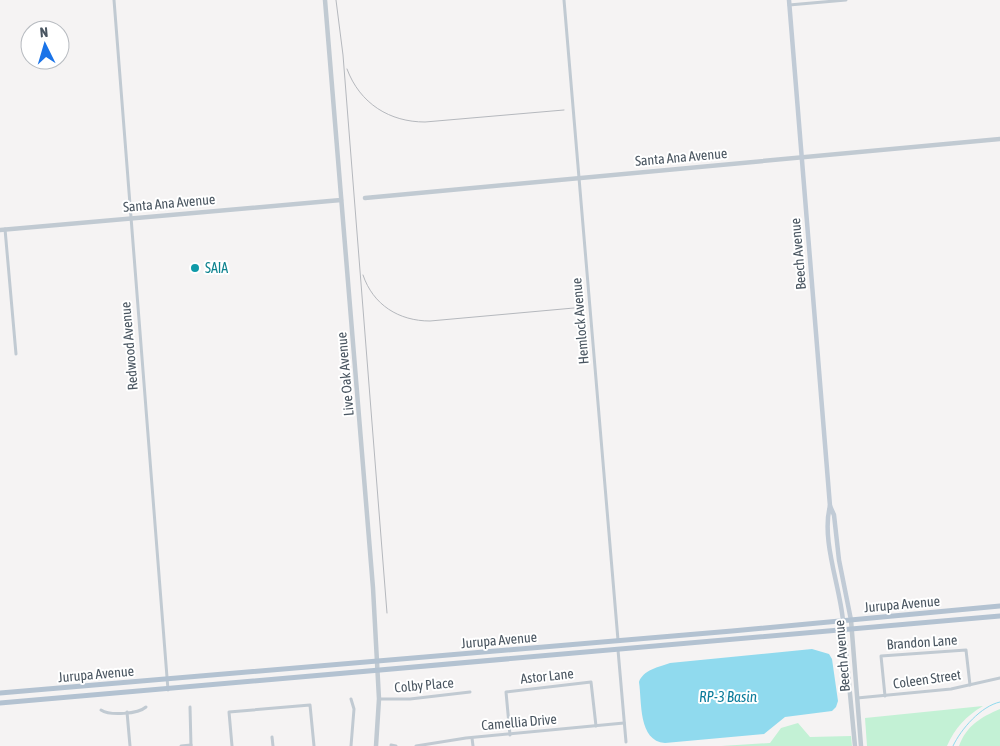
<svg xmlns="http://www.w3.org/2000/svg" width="1000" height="746" viewBox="0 0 1000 746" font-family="'Asap Condensed',sans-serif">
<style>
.green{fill:#c3f1d5}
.water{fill:#90daee}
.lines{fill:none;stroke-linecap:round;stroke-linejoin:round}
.stream{stroke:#90daee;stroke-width:1}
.minor{stroke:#c1cad2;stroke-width:3}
.tertiary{stroke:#c1cad2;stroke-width:4.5}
.secondary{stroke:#c1cbd6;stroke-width:4.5}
.primary{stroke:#b3c2d1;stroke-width:5}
.rail{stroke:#b5b8bd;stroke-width:1}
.culture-dot{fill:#0f9aa8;stroke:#fff;stroke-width:2}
.labels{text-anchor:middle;stroke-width:4;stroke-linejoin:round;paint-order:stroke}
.street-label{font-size:14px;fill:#4a5661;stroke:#fff}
.culture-label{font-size:14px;fill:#0d838f;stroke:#fff;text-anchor:start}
.water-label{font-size:15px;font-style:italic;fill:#0c7c9b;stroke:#fff}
</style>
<rect width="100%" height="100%" fill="#f5f3f3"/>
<g class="green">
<path d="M 983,706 C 966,716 955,728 947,746 L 867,746 L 865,718 Z"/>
<path d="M 1000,709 L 1000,746 L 959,746 C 966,726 981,717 1000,709 Z"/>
<polygon points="798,723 810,737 851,736 852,746 721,746 770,743 781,728"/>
</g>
<path class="water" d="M 812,649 L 829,654 L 832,659 L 838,701 L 836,707 L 832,711 L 785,717 L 764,734 L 665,743 C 638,741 642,702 639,682 C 643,670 659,667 670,663 Z"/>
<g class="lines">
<path class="stream" d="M 953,746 C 961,729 981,706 1000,702"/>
<g class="minor">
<polyline points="114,0 168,690"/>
<polyline points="564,0 618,640"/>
<polyline points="789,5 846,0"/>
<polyline points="5,229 16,354"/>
<polyline points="618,650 626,742"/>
<polyline points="885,696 881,656 966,650 970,685"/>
<polyline points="857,698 951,689 1000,678"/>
<polyline points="351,699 354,709 351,746"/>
<polyline points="379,699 410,699 470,692"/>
<polyline points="190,707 191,746"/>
<path d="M 101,710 C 110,716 138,714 146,707"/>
<polyline points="127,712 130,746"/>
<polyline points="510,735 506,692 591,682 596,726"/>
<polyline points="272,737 273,746"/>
<polyline points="472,738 473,746"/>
<polyline points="391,745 396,746"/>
<polyline points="181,746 191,745"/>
<polyline points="232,746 229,712 310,705 314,746"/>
<polyline points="416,746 466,738 624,723"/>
</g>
<g class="tertiary">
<polyline points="325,0 373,588 379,699 376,746"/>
<polyline points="365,198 1000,139"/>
<polyline points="0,230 341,200"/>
<polyline points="851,620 861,746"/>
<polyline points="843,621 855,746"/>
</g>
<g class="secondary">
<path d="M 789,0 L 830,506 C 821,540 840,586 843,621"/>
<polyline points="830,506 834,515 839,560 851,620"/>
</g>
<g class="primary">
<polyline points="0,693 732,631 1000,606"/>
<polyline points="0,703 1000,616"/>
</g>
<g class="rail">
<polyline points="336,0 343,55 387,613"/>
<path d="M 347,69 C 360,104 390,122 425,122 L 564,110"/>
<path d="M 363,275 C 373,305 399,321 430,321 L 574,308"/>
</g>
</g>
<circle class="culture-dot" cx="195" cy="268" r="5"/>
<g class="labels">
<g class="street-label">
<text transform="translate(681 157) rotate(-5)" y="5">Santa Ana Avenue</text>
<text transform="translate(169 203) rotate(-5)" y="5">Santa Ana Avenue</text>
<text transform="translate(798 254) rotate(-95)" y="5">Beech Avenue</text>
<text transform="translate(580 321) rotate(-95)" y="5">Hemlock Avenue</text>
<text transform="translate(129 346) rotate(-95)" y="5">Redwood Avenue</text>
<text transform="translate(345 374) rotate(-95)" y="5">Live Oak Avenue</text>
<text transform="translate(902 604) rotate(-5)" y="5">Jurupa Avenue</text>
<text transform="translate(499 640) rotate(-5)" y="5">Jurupa Avenue</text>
<text transform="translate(922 642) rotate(-4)" y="5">Brandon Lane</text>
<text transform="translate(842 656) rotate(-95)" y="5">Beech Avenue</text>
<text transform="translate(96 674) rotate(-5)" y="5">Jurupa Avenue</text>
<text transform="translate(547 676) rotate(-6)" y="5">Astor Lane</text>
<text transform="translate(927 679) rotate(-8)" y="5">Coleen Street</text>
<text transform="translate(424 685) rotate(-5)" y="5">Colby Place</text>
<text transform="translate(519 722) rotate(-5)" y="5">Camellia Drive</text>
</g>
<g class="culture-label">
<text x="205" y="273">SAIA</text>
</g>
<g class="water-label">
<text x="728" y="702">RP-3 Basin</text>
</g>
</g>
<g transform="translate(45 45) rotate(355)"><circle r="24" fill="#ffffff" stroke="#b7bbc0"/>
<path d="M0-4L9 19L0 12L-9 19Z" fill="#1a73e8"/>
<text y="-8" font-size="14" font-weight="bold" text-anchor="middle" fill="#4a5661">N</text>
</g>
</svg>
